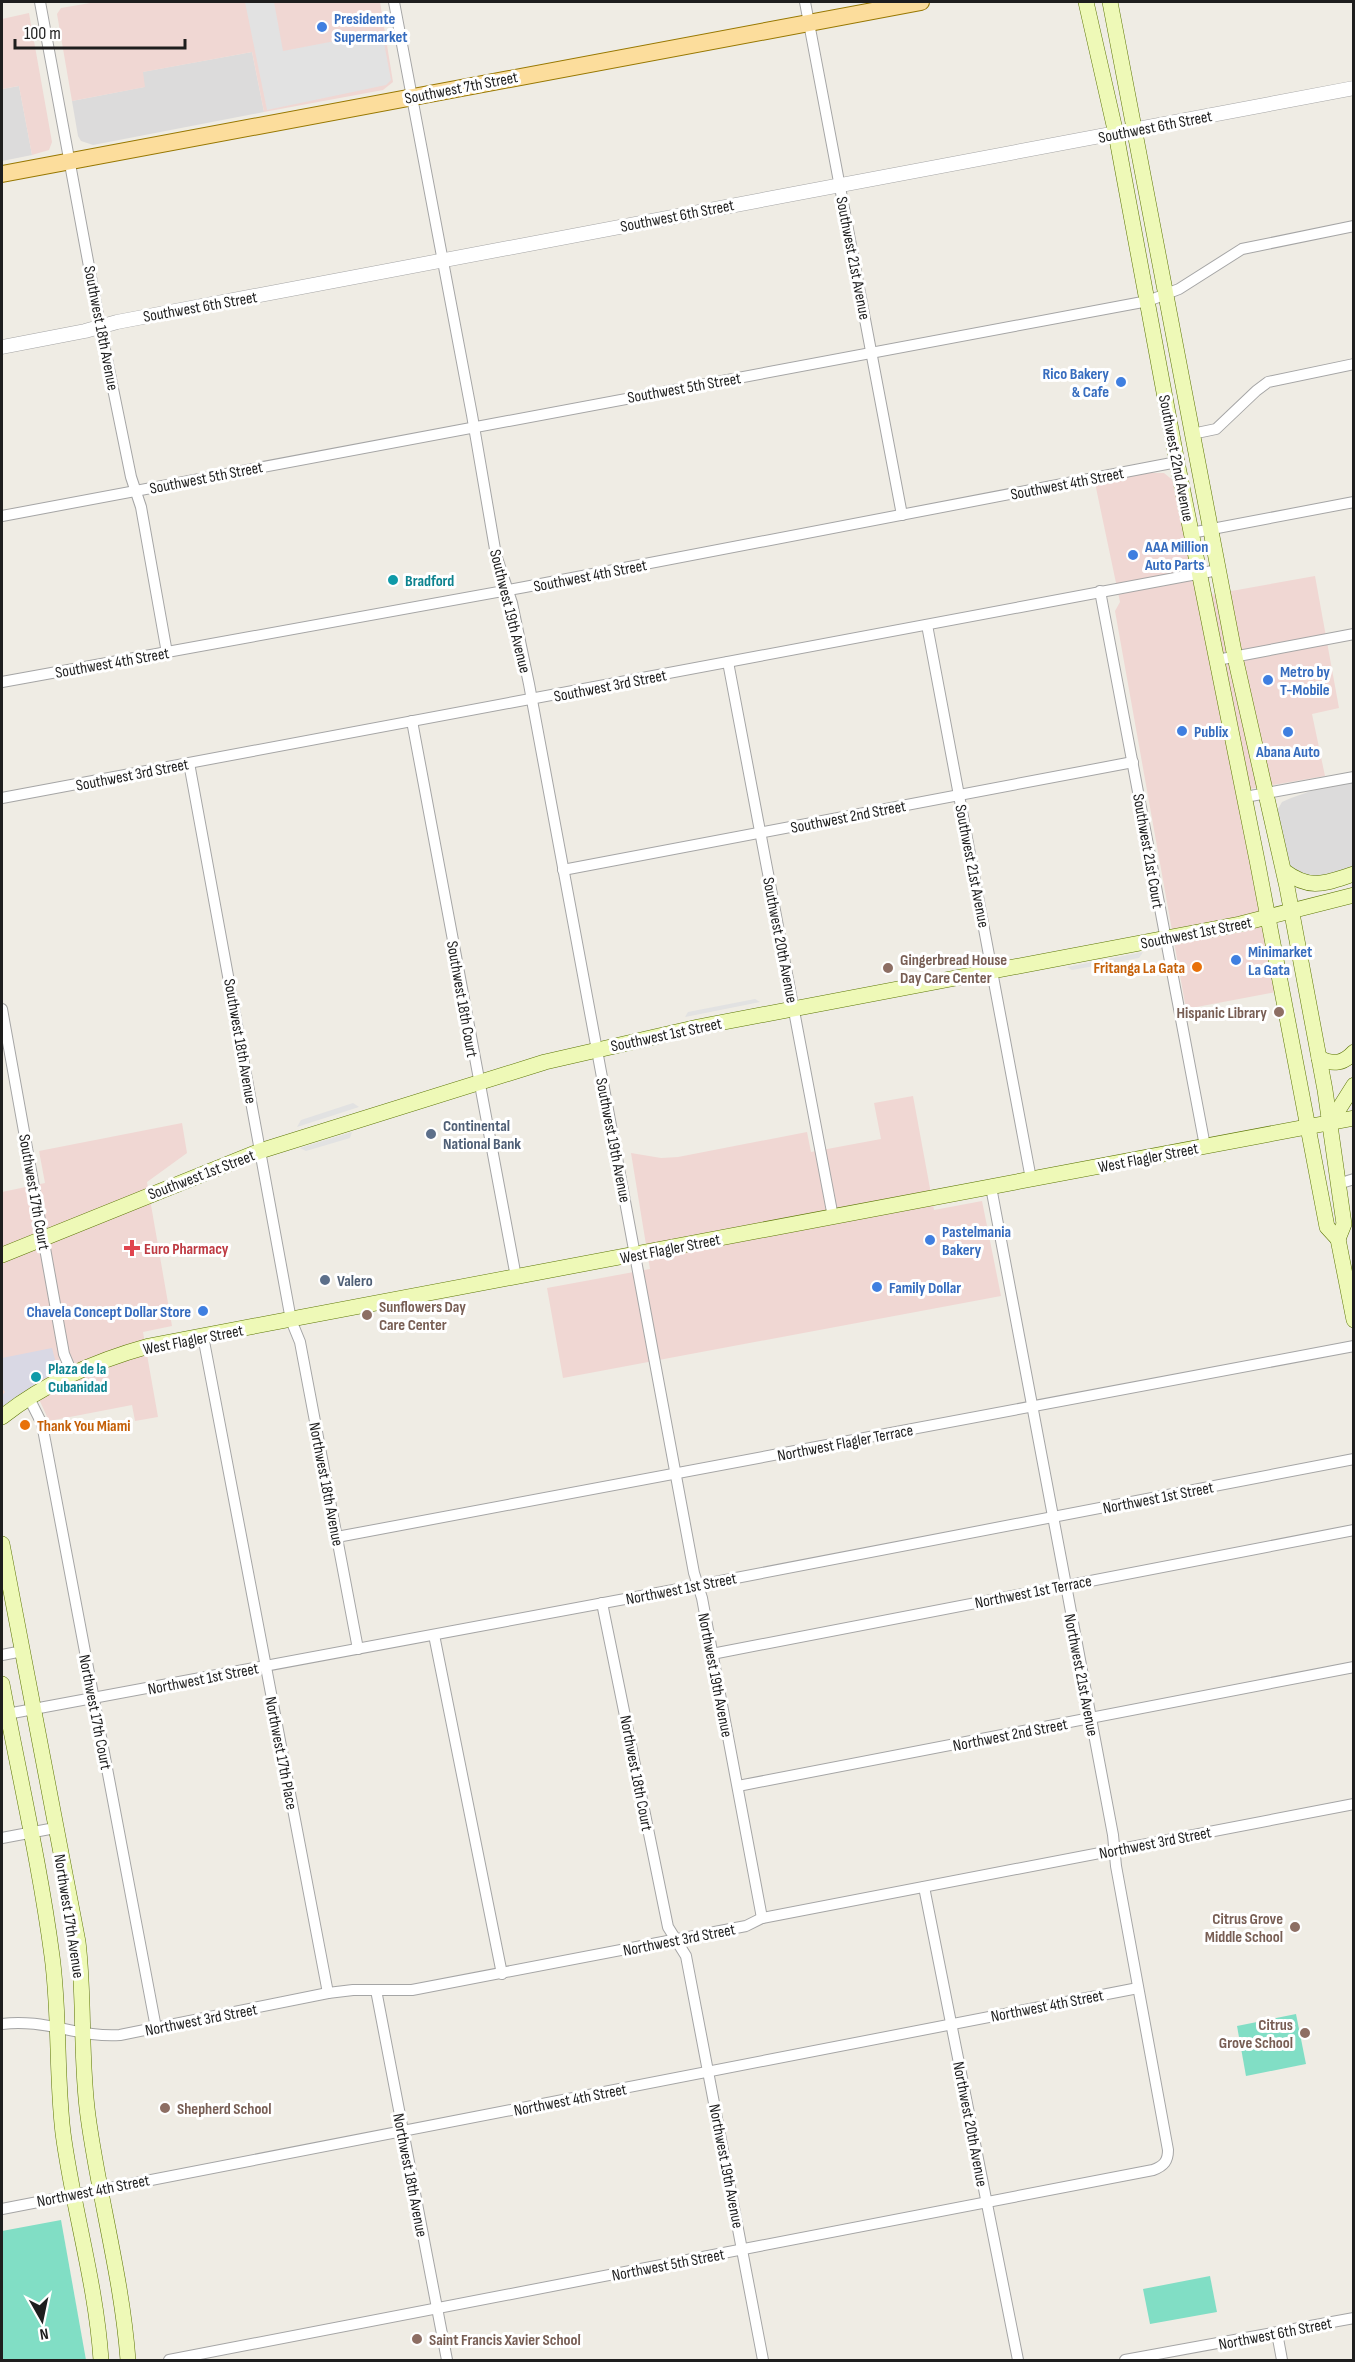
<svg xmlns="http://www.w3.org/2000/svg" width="1355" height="2362" viewBox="0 0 1355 2362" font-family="'Sofia Sans Condensed',sans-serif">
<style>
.residential{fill:#dcdbdb}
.commercial{fill:#f0d7d3}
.pitch{fill:#81dec5}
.parking{fill:#e2e2e2}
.plaza{fill:#d9d8e4}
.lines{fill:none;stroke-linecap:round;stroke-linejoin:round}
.minor-casing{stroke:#a5a5a5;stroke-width:12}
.tertiary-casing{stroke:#a5a5a5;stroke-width:15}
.secondary-casing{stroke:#5c7505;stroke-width:16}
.primary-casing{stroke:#977700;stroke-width:18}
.minor{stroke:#fff;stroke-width:10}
.tertiary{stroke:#fff;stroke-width:14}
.secondary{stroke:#eef9b7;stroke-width:15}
.primary{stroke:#fcdd9c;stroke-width:16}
.shop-dot{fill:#3f7fe0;stroke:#fff;stroke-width:2}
.culture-dot{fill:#0f9aa8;stroke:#fff;stroke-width:2}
.food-dot{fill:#e8710a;stroke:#fff;stroke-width:2}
.education-dot{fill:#8d6e63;stroke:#fff;stroke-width:2}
.service-dot{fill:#5c6f8a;stroke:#fff;stroke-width:2}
.health-dot{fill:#e0444e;stroke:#fff;stroke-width:2}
.labels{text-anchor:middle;stroke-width:6;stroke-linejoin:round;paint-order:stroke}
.shop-label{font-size:16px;font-weight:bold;fill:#366cbe;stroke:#fff;text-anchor:start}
.street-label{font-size:16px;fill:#1e1e1e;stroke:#fff}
.culture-label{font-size:16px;font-weight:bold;fill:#0d838f;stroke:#fff;text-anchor:start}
.education-label{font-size:16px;font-weight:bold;fill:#785e54;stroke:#fff;text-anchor:start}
.food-label{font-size:16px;font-weight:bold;fill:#c56008;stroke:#fff;text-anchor:end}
.service-label{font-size:16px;font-weight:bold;fill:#4e5e75;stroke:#fff;text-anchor:start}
.health-label{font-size:16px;font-weight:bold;fill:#be3a42;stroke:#fff;text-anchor:start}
</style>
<rect width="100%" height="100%" fill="#efece4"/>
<g class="residential">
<polygon points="252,52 264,112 93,145 81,141 78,136 72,101 144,87 142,72"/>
<polygon points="19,86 32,155 2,161 2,89"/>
<polygon points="1353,782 1353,870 1315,881 1290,868 1276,817 1278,809 1282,802 1291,798 1311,791"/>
</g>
<g class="commercial">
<polygon points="96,2 380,2 393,82 383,90 264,112 252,52 143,72 145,87 72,101 57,14 61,8"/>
<polygon points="29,13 52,142 49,150 32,155 19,86 2,89 2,19"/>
<polygon points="1148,473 1164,473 1175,482 1198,597 1315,576 1339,708 1312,714 1325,776 1238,791 1276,992 1186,1009 1115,611 1120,602 1095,483"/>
<polygon points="913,1096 934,1210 982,1201 1001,1296 563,1378 547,1288 650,1269 631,1153 661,1158 678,1157 807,1132 811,1152 881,1139 874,1103"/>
<polygon points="182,1123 187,1153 147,1182 172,1326 143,1332 158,1417 135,1421 132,1405 49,1421 33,1386 2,1410 2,1192 45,1183 39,1151"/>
</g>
<g class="pitch">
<polygon points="1296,2014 1306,2064 1246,2076 1237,2026"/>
<polygon points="61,2220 86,2360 2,2360 2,2231"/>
<polygon points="1210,2276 1217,2312 1150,2324 1143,2289"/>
</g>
<g class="parking">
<polygon points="245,2 274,2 283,51 382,32 391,80 386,85 267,110"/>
<polygon points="1143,952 1139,958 1072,970 1067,967"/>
<polygon points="755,999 760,1002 685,1017 688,1012"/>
<polygon points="353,1103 359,1107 297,1127 301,1120"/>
<polygon points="352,1132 350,1138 306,1151 300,1148"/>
</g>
<polygon class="plaza" points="52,1348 56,1363 54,1372 2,1407 2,1396 5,1392 2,1388 2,1358"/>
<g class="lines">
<defs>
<g id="minor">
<polyline points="40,2 98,315 131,477 141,507 167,653"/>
<polyline points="394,2 472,415 496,555 512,603 529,684 694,1573 702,1598 762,1918"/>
<polyline points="805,2 902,515"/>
<polyline points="1192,434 1216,429 1256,391 1268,382 1354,364"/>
<polyline points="2,516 1148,301 1179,289 1242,249 1354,226"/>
<polyline points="1191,533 1354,502"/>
<polyline points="1100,591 1205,1146"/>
<polyline points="927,625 1031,1179"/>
<polyline points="1217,660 1354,634"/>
<polyline points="728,662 833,1217"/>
<polyline points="2,682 525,587 1177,462"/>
<polyline points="412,721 516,1277"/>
<polyline points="189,763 291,1320 300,1342 358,1649"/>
<polyline points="1245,797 1354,777"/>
<polyline points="2,798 1218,570"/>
<polyline points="563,870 1133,762"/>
<polyline points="2,1009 64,1354 72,1373"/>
<polyline points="1338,1184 1354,1179"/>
<polyline points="203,1336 328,1993"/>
<polyline points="29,1398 42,1424 156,2028"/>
<polyline points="337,1537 1354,1346"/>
<polyline points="602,1603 668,1927 686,1956 763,2360"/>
<polyline points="434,1635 502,1974"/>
<polyline points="712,1654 1354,1530"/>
<polyline points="2,1655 23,1651"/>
<polyline points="7,1714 684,1588 1354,1459"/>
<polyline points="738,1786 1354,1667"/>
<polyline points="2,1838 55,1828"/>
<polyline points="924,1887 1018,2360"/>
<polyline points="376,1990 447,2360"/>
<path d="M 2,2024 C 44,2018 79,2038 120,2035 L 328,1993 L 353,1990 L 412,1990 L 746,1926 L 762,1918 L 1354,1804"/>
<polyline points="2,2209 1138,1988"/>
<polyline points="1277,2333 1282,2360"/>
<path d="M 169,2360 L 1153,2170 C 1164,2166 1168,2161 1168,2150 L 1116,1866 L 1113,1835 L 991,1187"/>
<polyline points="1125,2360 1354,2318"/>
</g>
<polyline id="tertiary" points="2,347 85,331 117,322 1354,88"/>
<g id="secondary">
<polyline points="1086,2 1116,134 1177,462 1257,860 1327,1227 1338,1239 1354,1320"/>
<polyline points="1110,2 1235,657 1287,887 1325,1090 1344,1224 1338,1239"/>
<path d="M 1284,871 C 1311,891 1325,883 1354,874"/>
<path d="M 1319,1058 C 1333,1065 1343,1064 1354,1052"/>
<polyline points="1330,1123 1354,1085"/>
<polyline points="2,1255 260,1151 545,1062 698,1027 1240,924 1354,895"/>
<path d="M 2,1417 C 46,1382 95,1361 149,1346 L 1354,1118"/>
<path d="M 2,1544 L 78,1942 C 85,2000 80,2058 88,2116 C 99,2198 122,2278 128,2360"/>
<path d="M 2,1684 C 19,1775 40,1865 52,1956 C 60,2015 56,2074 63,2133 C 73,2209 96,2283 101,2360"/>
</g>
<polyline id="primary" points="2,174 921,2"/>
</defs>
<use href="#minor" class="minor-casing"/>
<use href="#tertiary" class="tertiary-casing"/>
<use href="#secondary" class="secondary-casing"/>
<use href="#primary" class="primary-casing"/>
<use href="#minor" class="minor"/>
<use href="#tertiary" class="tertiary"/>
<use href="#secondary" class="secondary"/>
<use href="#primary" class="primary"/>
</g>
<g class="shop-dot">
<circle cx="322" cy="27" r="6"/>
<circle cx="1121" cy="382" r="6"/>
<circle cx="1133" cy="555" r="6"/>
<circle cx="1268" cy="680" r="6"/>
<circle cx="1182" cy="731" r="6"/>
<circle cx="1288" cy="732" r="6"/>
<circle cx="1236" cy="960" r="6"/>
<circle cx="930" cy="1240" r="6"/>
<circle cx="877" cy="1287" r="6"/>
<circle cx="203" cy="1311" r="6"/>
</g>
<g class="culture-dot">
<circle cx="393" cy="580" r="6"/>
<circle cx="36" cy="1377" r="6"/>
</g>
<g class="food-dot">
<circle cx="1197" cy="967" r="6"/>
<circle cx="25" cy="1425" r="6"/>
</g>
<g class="education-dot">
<circle cx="888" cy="968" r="6"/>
<circle cx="1279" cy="1012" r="6"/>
<circle cx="367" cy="1315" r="6"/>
<circle cx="1295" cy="1927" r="6"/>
<circle cx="1305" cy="2033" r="6"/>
<circle cx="165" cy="2108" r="6"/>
<circle cx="417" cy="2339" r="6"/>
</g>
<g class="service-dot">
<circle cx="431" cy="1134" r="6"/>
<circle cx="325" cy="1280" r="6"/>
</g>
<path class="health-dot" d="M129 1239h6v6h6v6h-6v6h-6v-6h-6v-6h6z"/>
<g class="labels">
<g class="shop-label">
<text x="334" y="24">Presidente<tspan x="334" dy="18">Supermarket</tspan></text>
<text x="1109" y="379" text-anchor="end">Rico Bakery<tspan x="1109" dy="18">&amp; Cafe</tspan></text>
<text x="1145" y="552">AAA Million<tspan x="1145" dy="18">Auto Parts</tspan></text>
<text x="1280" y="677">Metro by<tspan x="1280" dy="18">T-Mobile</tspan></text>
<text x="1194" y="737">Publix</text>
<text x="1288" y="757" text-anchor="middle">Abana Auto</text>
<text x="1248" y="957">Minimarket<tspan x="1248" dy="18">La Gata</tspan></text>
<text x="942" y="1237">Pastelmania<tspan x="942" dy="18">Bakery</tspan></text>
<text x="889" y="1293">Family Dollar</text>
<text x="191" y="1317" text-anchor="end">Chavela Concept Dollar Store</text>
</g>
<g class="street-label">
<text transform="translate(461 87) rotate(-11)" y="6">Southwest 7th Street</text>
<text transform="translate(1155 126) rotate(-11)" y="6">Southwest 6th Street</text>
<text transform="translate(677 215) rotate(-11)" y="6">Southwest 6th Street</text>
<text transform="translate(854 258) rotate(79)" y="6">Southwest 21st Avenue</text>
<text transform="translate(200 306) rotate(-10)" y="6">Southwest 6th Street</text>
<text transform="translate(102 328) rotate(79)" y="6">Southwest 18th Avenue</text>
<text transform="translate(684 387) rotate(-10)" y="6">Southwest 5th Street</text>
<text transform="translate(1177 458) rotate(79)" y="6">Southwest 22nd Avenue</text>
<text transform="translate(206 477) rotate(-11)" y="6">Southwest 5th Street</text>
<text transform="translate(1067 483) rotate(-11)" y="6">Southwest 4th Street</text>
<text transform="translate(590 575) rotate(-11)" y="6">Southwest 4th Street</text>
<text transform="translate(511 611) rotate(76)" y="6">Southwest 19th Avenue</text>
<text transform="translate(112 662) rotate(-10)" y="6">Southwest 4th Street</text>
<text transform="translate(610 685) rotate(-11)" y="6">Southwest 3rd Street</text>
<text transform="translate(132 774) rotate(-11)" y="6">Southwest 3rd Street</text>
<text transform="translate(848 816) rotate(-11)" y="6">Southwest 2nd Street</text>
<text transform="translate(1149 851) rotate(80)" y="6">Southwest 21st Court</text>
<text transform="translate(973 866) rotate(79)" y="6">Southwest 21st Avenue</text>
<text transform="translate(1196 932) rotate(-11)" y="6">Southwest 1st Street</text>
<text transform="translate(781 940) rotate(79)" y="6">Southwest 20th Avenue</text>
<text transform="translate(463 999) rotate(80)" y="6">Southwest 18th Court</text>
<text transform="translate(666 1034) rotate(-12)" y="6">Southwest 1st Street</text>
<text transform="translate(241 1041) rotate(80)" y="6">Southwest 18th Avenue</text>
<text transform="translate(614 1140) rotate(79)" y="6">Southwest 19th Avenue</text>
<text transform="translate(1148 1157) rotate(-11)" y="6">West Flagler Street</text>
<text transform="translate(201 1174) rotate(-21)" y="6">Southwest 1st Street</text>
<text transform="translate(35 1192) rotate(80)" y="6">Southwest 17th Court</text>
<text transform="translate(670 1248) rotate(-11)" y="6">West Flagler Street</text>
<text transform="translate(193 1339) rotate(-11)" y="6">West Flagler Street</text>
<text transform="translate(845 1442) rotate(-11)" y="6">Northwest Flagler Terrace</text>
<text transform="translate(327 1484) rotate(79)" y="6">Northwest 18th Avenue</text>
<text transform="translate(1158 1497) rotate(-11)" y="6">Northwest 1st Street</text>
<text transform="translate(681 1588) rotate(-11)" y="6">Northwest 1st Street</text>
<text transform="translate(1033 1591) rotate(-11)" y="6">Northwest 1st Terrace</text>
<text transform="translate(716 1675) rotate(79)" y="6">Northwest 19th Avenue</text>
<text transform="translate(1082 1675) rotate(79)" y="6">Northwest 21st Avenue</text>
<text transform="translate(203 1678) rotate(-11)" y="6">Northwest 1st Street</text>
<text transform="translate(96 1712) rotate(79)" y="6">Northwest 17th Court</text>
<text transform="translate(1010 1734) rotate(-11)" y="6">Northwest 2nd Street</text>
<text transform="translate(282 1753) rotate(79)" y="6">Northwest 17th Place</text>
<text transform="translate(637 1773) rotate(79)" y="6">Northwest 18th Court</text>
<text transform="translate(1155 1842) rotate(-11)" y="6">Northwest 3rd Street</text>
<text transform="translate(70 1916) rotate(81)" y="6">Northwest 17th Avenue</text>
<text transform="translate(679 1939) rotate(-11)" y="6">Northwest 3rd Street</text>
<text transform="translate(1047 2005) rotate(-11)" y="6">Northwest 4th Street</text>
<text transform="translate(201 2019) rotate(-11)" y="6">Northwest 3rd Street</text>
<text transform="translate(570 2099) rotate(-11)" y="6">Northwest 4th Street</text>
<text transform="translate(971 2124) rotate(79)" y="6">Northwest 20th Avenue</text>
<text transform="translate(727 2166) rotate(79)" y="6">Northwest 19th Avenue</text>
<text transform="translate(411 2175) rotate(79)" y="6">Northwest 18th Avenue</text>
<text transform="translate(93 2190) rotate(-11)" y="6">Northwest 4th Street</text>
<text transform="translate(668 2264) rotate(-11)" y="6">Northwest 5th Street</text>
<text transform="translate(1275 2333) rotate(-11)" y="6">Northwest 6th Street</text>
</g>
<g class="culture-label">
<text x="405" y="586">Bradford</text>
<text x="48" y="1374">Plaza de la<tspan x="48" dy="18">Cubanidad</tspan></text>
</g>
<g class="education-label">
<text x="900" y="965">Gingerbread House<tspan x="900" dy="18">Day Care Center</tspan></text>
<text x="1267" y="1018" text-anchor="end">Hispanic Library</text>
<text x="379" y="1312">Sunflowers Day<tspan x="379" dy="18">Care Center</tspan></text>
<text x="1283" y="1924" text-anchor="end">Citrus Grove<tspan x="1283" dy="18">Middle School</tspan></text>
<text x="1293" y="2030" text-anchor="end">Citrus<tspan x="1293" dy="18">Grove School</tspan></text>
<text x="177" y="2114">Shepherd School</text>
<text x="429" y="2345">Saint Francis Xavier School</text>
</g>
<g class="food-label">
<text x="1185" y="973">Fritanga La Gata</text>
<text x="37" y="1431" text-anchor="start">Thank You Miami</text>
</g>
<g class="service-label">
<text x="443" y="1131">Continental<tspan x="443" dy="18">National Bank</tspan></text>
<text x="337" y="1286">Valero</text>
</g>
<g class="health-label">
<text x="144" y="1254">Euro Pharmacy</text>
</g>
</g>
<rect width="1355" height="2362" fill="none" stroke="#1e1e1e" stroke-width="6"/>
<g transform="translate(42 2320) rotate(171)" stroke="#ffffff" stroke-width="4.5" paint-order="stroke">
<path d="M0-4.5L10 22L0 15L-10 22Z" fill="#1e1e1e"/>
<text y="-9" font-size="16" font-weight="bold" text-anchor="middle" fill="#1e1e1e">N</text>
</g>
<path d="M15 39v9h170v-9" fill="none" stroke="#1e1e1e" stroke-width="3"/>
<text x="24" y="39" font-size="18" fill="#1e1e1e" stroke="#ffffff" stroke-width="4.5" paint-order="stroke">100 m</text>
</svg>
